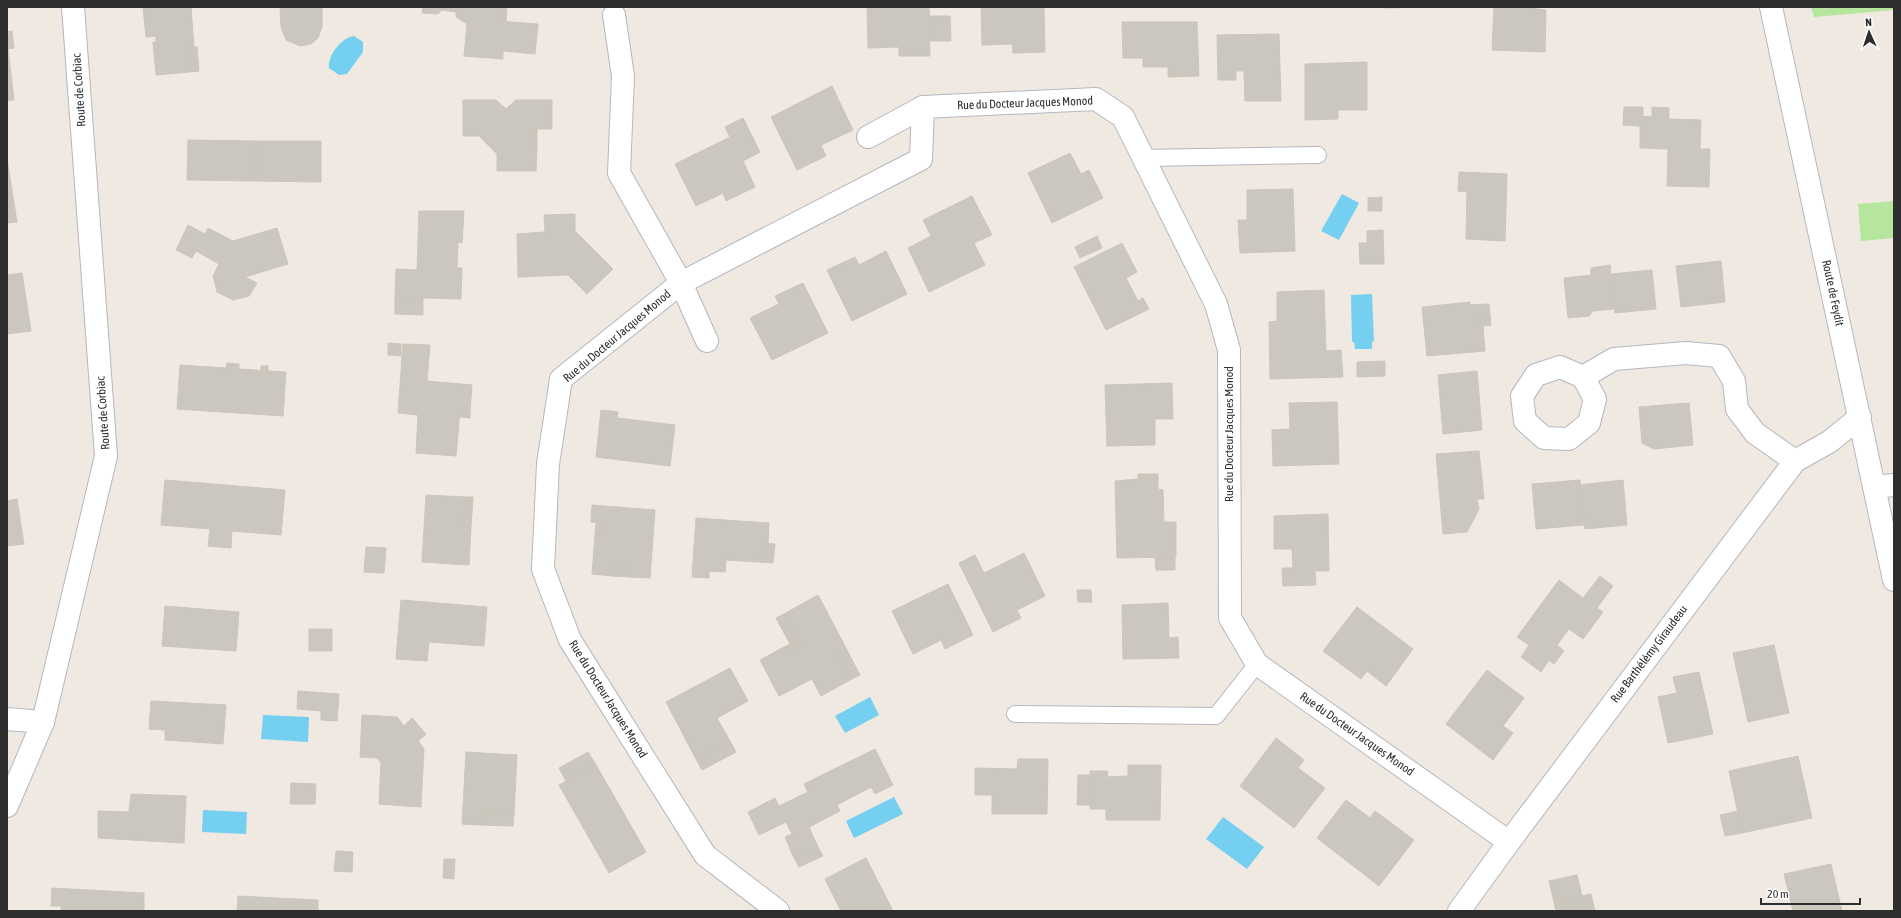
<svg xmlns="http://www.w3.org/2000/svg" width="1901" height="918" viewBox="0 0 1901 918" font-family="'Asap Condensed',sans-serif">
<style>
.green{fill:#b6e59e}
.water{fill:#75cff0}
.building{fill:#cbc7bf;stroke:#cbc5ba}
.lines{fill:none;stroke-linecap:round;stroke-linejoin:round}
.lane-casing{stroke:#b4b7c1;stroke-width:18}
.street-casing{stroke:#b4b7c1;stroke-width:24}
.secondary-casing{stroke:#b4b7c1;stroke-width:24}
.lane{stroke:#fff;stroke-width:16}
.street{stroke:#fff;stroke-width:22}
.secondary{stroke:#fff;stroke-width:22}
.labels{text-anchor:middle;stroke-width:3;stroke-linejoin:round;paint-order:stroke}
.street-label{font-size:12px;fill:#2e2e2e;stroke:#fff}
</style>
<rect width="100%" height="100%" fill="#efe9e1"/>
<g class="green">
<polygon points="1811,7 1894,7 1894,10 1814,17"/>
<polygon points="1894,201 1894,238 1861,241 1858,204"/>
</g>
<g class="water">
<path d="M 354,36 L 363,42 L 363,52 L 347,74 L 339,75 L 329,68 C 327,56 342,37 354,36 Z"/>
<polygon points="1342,194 1359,203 1339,240 1321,231"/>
<polygon points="1372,294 1374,341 1372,342 1372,349 1355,349 1354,342 1352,342 1351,295"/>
<polygon points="870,697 879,715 845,733 835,716"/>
<polygon points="263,715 309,717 308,742 261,739"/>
<polygon points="894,797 903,814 854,838 846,821"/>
<polygon points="203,810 247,812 246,834 202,832"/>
<polygon points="1223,817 1264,847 1247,869 1206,839"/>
</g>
<g class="building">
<polygon points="143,7 191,7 194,47 187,47 189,72 156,75 153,42 156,42 156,36 146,37"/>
<polygon points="280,7 322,7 322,27 318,38 311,44 300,46 286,40 281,27"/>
<polygon points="423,7 500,7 499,21 538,24 535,54 503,51 503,59 464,56 467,24 456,17 456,12 442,10 438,14 422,13"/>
<polygon points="500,7 507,7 506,21 499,21"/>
<polygon points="867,7 929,7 930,56 899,56 899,47 868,48"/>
<polygon points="981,7 1044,7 1045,52 1013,53 1012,44 982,45"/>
<polygon points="1385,7 1427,7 1385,8"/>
<polygon points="1494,7 1536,7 1536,9 1546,10 1545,52 1492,50"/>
<polygon points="929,16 950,16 951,41 930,41"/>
<polygon points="1122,22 1197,22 1199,76 1168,77 1168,67 1143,67 1143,58 1123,58"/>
<polygon points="12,31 14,48 8,49 14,100 7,101 7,32"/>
<polygon points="1279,34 1281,101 1245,101 1244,71 1236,71 1236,80 1218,80 1217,35"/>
<polygon points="187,47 197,47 199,71 189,72"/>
<polygon points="1367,62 1367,110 1338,110 1338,119 1305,120 1305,64"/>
<polygon points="832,86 853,130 821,145 826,156 797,170 771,117"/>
<polygon points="463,100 496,100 506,109 516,100 552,100 552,129 531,129 531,148 537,147 536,171 497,171 497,154 479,136 463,136"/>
<polygon points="1624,107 1643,107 1643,116 1652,117 1652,107 1669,108 1669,119 1701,120 1700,149 1710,149 1709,187 1667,186 1668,149 1640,148 1640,126 1623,125"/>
<polygon points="743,118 760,152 743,161 755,187 726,201 723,193 696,206 675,164 730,137 725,127"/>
<polygon points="531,129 537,129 537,147 531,148"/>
<polygon points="188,140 256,141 256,181 187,180"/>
<polygon points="256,141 321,141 321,182 256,181"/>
<polygon points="1070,153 1081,174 1089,170 1103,198 1052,223 1028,173"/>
<polygon points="7,159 17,222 7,223"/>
<polygon points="1459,172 1507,174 1505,241 1466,239 1467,192 1458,191"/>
<polygon points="1293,189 1295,251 1240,253 1238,220 1247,220 1247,190"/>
<polygon points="972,196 992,235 974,243 985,265 929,292 908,248 931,236 923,220"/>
<polygon points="1382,197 1382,211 1368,211 1368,198"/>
<polygon points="419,211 464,211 462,243 458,242 457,268 462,268 461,299 395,297 396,269 417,270"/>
<polygon points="575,214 575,231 613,269 587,294 568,275 518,277 517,234 545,232 544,215"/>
<polygon points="188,225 205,234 208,228 233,241 277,228 288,264 245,277 257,283 249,296 233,300 217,292 213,276 219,264 196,251 192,258 176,250"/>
<polygon points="1383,230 1384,264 1360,264 1359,243 1367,243 1367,231"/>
<polygon points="1097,236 1102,248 1080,258 1075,247"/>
<polygon points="1122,243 1137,272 1126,278 1138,301 1143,298 1149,309 1106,330 1074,267"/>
<polygon points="886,251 907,294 852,321 827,270 855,257 859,265"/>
<polygon points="1721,261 1725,302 1681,307 1676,266"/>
<polygon points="1610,265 1614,309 1593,311 1589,316 1568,318 1564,278 1591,275 1591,268"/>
<polygon points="1652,270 1656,309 1615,313 1611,274"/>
<polygon points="22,273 31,331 7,334 7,275"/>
<polygon points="803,283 828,333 772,360 750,318 779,304 775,296"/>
<polygon points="1324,290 1326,351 1341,350 1343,377 1270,379 1269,322 1277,321 1277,292"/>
<polygon points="395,297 423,298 423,315 395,314"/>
<polygon points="1470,302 1470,305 1489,304 1490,316 1478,317 1479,322 1483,326 1485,351 1427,356 1422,307"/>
<polygon points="1490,316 1491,325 1483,326 1479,322 1478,317"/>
<polygon points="388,343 401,344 401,356 388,355"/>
<polygon points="403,344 430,345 427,381 472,385 470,411 460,410 456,456 416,453 418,415 398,413"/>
<polygon points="1385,361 1385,376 1357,377 1357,362"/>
<polygon points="227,363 239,364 239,369 286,372 283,416 177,409 180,365 226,368"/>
<polygon points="261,366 268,366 268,371 261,370"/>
<polygon points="1477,371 1482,430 1443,434 1438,375"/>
<polygon points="1172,383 1173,419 1155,419 1155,445 1107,446 1105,385"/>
<polygon points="1337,402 1339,464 1273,466 1272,430 1290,429 1289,403"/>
<polygon points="1689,403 1693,445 1654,449 1642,443 1639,407"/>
<polygon points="460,410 470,411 470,418 460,417"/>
<polygon points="601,410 618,412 617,418 675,425 670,466 596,457"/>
<polygon points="1479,451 1484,499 1477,499 1479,509 1467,532 1443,534 1436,454"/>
<polygon points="1138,474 1158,474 1158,489 1163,490 1164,522 1176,522 1176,557 1117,558 1115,481 1138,479"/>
<polygon points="165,480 285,490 281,535 232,531 231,548 208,546 210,529 161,525"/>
<polygon points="1580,480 1584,525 1536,529 1532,484"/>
<polygon points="1623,480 1627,525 1585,529 1580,485"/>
<polygon points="426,495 465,497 464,526 471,527 469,565 422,562"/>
<polygon points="465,497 473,497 471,527 464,526"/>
<polygon points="17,499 24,544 7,546 7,501"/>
<polygon points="592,505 655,510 650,578 630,577 630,567 613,566 612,576 592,574 595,535 600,535 601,523 591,522"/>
<polygon points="1328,514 1329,571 1315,571 1316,585 1283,586 1282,568 1293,568 1292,549 1274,549 1274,516"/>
<polygon points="696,518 769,523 768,544 761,545 760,562 726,560 725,572 709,571 709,578 692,577"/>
<polygon points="596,523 601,523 600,535 595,535"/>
<polygon points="764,543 775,544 773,563 760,562 761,545"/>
<polygon points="366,547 386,548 384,573 364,572"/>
<polygon points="1024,553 1045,596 1017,610 1021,618 993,632 959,563 975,555 984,573"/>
<polygon points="1175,557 1175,570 1156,570 1155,558"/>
<polygon points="613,566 630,567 630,577 612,576"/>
<polygon points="1600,576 1613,586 1597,608 1603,612 1583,639 1569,629 1557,645 1564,651 1554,664 1549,660 1541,672 1521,657 1529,645 1517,637 1559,580 1583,598"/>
<polygon points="948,584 973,635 945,649 941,640 913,654 892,611"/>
<polygon points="1077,590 1091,590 1092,602 1078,602"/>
<polygon points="818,595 847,650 837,656 850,680 821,696 812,679 779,696 760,660 784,647 793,649 801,645 784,614"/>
<polygon points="401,600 487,607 484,646 429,642 427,661 396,659"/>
<polygon points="1168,603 1169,638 1178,637 1179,658 1123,659 1122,605"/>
<polygon points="165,606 239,612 236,651 162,646"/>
<polygon points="1357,607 1413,649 1386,686 1367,671 1361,679 1323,651"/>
<polygon points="784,614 801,645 793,649 784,647 790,644 776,618"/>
<rect x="309" y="629" width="23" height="22"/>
<polygon points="1774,645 1789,713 1748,722 1733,653"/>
<polygon points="847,650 860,675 850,680 837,656"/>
<polygon points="730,668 748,701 717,718 730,741 696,759 666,702"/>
<polygon points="1487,670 1524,698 1503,726 1513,733 1493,760 1446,724"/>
<polygon points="1699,672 1713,734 1668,743 1658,697 1677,693 1673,677"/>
<polygon points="298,691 339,694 337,721 321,720 321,711 297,709"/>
<polygon points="151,701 226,705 223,744 165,740 165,730 149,729"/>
<polygon points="362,715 397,717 404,726 412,718 426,734 418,741 424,749 421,807 379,804 381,763 377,758 360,757"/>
<polygon points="1276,738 1304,760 1298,768 1325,788 1294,828 1240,786"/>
<polygon points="730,741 736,752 702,770 696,759"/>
<polygon points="875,749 893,785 875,794 871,787 837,805 840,811 809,827 817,845 793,856 785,837 792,834 786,822 759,835 748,812 775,798 779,806 808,792 804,784"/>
<polygon points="466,752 517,755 514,814 481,812 480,825 462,824"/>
<polygon points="588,752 596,765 566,781 559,768"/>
<polygon points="1798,756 1812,818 1742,833 1729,771"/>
<polygon points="1018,759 1048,759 1047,814 992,814 992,795 975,795 975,768 1017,769"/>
<polygon points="596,765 646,852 609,873 559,785"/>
<polygon points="1128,765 1161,765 1160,820 1106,820 1106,809 1090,809 1090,771 1107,771 1108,777 1128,776"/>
<polygon points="1078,775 1090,775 1090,805 1077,805"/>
<polygon points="291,783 316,784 315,804 290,804"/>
<polygon points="131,794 186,796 184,843 98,838 98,811 129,812"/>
<polygon points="1346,800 1370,818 1375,811 1414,840 1379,886 1317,838"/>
<polygon points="1738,811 1742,833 1725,836 1720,815"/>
<polygon points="481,812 514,814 513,826 480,825"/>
<polygon points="817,845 823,856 799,867 793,856"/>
<polygon points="336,851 353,852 352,872 334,871"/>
<polygon points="866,858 893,911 841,911 825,879"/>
<polygon points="444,859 455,859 454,879 443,878"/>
<polygon points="1831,864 1842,911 1793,911 1784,874"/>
<polygon points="1577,875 1582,896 1554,902 1549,881"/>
<polygon points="52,888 144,893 144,911 61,911 61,906 51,906"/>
<polygon points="1591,894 1595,911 1556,911 1554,902"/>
<polygon points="238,896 296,899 295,911 237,911"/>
<polygon points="296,899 318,900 318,911 295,911"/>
</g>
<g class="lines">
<defs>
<g id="lane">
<polyline points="1143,158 1318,155"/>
<polyline points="1015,714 1216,716 1257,664"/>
</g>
<g id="street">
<polyline points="614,15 623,76 619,173 681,283 707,341"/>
<polyline points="868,137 923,107"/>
<polygon points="1560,367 1583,377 1595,399 1589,423 1569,439 1544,438 1525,421 1522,396 1536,375"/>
<polyline points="1583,377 1614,359 1686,353 1719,356 1734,381 1737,409 1755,433 1795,461"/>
<polyline points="1874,487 1894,485"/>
<polyline points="7,719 43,722"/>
<polyline points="778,911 705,855 570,640 543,569 548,464 561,379 681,283 921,159 923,107 1096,99 1123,117 1216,304 1229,350 1230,618 1257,664 1509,842"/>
<polyline points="1459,911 1509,842 1795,461 1829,442 1860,417"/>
</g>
<g id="secondary">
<polyline points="1771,7 1894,580"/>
<polyline points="7,806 43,722 106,456 73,7"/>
</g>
</defs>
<use href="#lane" class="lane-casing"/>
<use href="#street" class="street-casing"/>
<use href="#secondary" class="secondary-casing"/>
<use href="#lane" class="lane"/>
<use href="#street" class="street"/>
<use href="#secondary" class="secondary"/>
</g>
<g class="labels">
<g class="street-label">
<text transform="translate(79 90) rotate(-94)" y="4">Route de Corbiac</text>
<text transform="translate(1025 103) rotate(-2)" y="4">Rue du Docteur Jacques Monod</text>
<text transform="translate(1833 293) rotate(78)" y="4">Route de Feydit</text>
<text transform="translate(617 336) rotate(-40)" y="4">Rue du Docteur Jacques Monod</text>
<text transform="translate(103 413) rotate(-94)" y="4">Route de Corbiac</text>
<text transform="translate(1229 434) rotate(-90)" y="4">Rue du Docteur Jacques Monod</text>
<text transform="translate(1649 654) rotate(-53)" y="4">Rue Barthélémy Giraudeau</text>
<text transform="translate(608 699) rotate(58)" y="4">Rue du Docteur Jacques Monod</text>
<text transform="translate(1357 734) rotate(35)" y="4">Rue du Docteur Jacques Monod</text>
</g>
</g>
<rect width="1901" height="918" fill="none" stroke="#2e2e2e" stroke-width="16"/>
<g transform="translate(1869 32) rotate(357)" stroke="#ffffff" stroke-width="3" paint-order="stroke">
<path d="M0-3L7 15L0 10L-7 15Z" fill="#2e2e2e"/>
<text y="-6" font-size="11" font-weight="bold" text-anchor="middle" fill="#2e2e2e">N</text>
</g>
<path d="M1761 898v6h99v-6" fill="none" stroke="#2e2e2e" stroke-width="2"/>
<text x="1767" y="898" font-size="12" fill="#2e2e2e" stroke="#ffffff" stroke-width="3" paint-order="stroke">20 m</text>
</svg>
